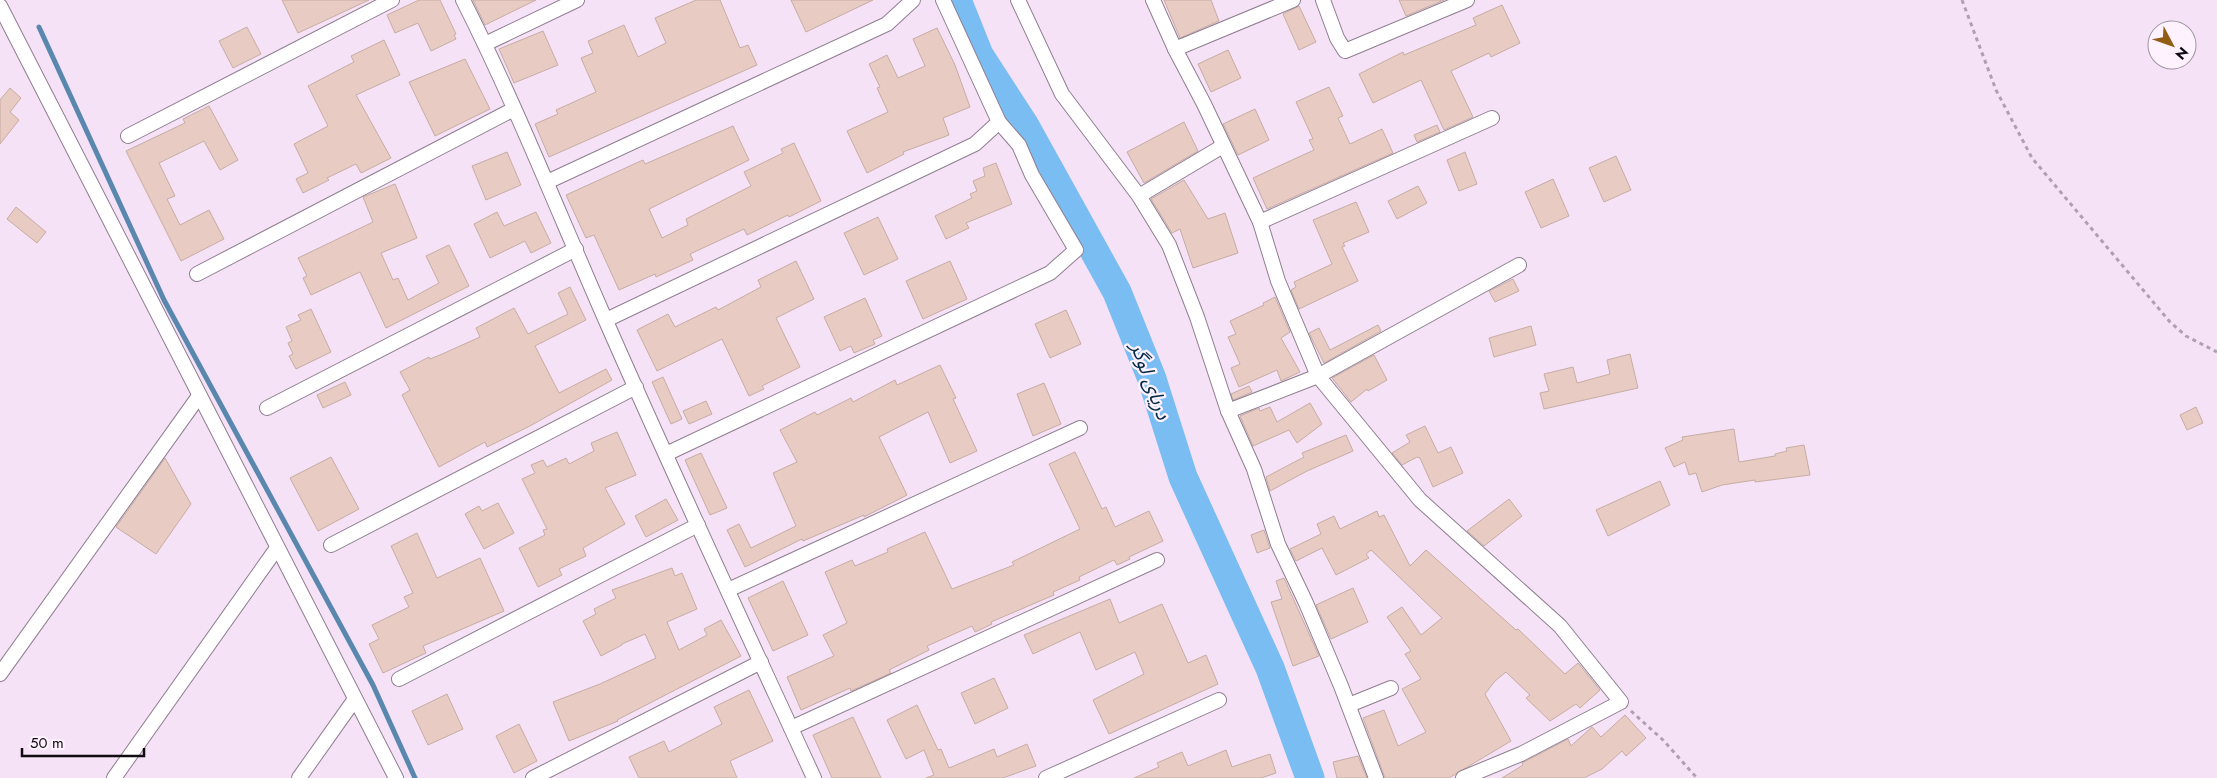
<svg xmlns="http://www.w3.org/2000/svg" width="2217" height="778" viewBox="0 0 2217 778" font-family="Jost,'Noto Sans Arabic',sans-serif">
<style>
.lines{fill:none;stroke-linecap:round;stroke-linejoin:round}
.stream{stroke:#5a87ae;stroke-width:5}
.river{stroke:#79bdf2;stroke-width:29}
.building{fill:#e8ccc3;stroke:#c7aca3}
.street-casing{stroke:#8f7e90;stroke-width:16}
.path{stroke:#afa0b1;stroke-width:3;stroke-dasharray:4 4;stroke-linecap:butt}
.street{stroke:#fff;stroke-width:14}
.labels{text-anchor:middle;stroke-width:4.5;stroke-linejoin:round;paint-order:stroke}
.water-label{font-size:20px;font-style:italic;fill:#042c46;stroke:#fef2ff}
</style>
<rect width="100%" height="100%" fill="#f5e2f7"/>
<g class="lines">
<polyline class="stream" points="39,27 164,300 373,685 415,778"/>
<polyline class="river" points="957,0 979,55 1025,126 1117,292 1152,379 1183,477 1270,668 1310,778"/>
</g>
<g class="building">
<polygon points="282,0 369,0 298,33"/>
<polygon points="419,0 440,0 456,34 454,35 456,39 431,51 418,23 395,33 387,15"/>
<polygon points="473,0 536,0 485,25"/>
<polygon points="696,0 720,0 740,48 748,45 757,65 549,157 535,124 558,114 556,110 596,92 581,58 593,53 588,41 624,25 638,57 666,43 655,18"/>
<polygon points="791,0 873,0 806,32"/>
<polygon points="1164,0 1211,0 1219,21 1180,38"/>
<polygon points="1399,0 1444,0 1406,16"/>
<polygon points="1502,5 1520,43 1491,57 1489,53 1451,71 1473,117 1444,130 1421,80 1373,103 1359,74 1403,52 1404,55 1476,25 1473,18"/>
<polygon points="1299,6 1316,42 1299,50 1283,14"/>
<polygon points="247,27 261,54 233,68 219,41"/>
<polygon points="937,28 955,65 970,107 943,118 949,135 903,152 904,154 867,173 847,131 888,112 877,88 880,87 869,64 887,55 898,78 925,66 913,39"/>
<polygon points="543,31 558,65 514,83 499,49"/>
<polygon points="384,40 400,75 356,95 391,158 361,173 356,164 327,178 329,180 303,193 296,179 308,173 294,144 328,126 308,86 354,62 351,56"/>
<polygon points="1228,50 1241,78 1211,92 1198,64"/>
<polygon points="465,59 490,109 435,136 409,82"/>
<polygon points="1329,87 1343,116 1338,118 1350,144 1382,129 1393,153 1267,209 1253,178 1314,150 1309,140 1313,139 1296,102"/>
<polygon points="10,88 21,98 10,112 19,120 0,144 0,100"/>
<polygon points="209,106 238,160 220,170 204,141 159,163 175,196 167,199 180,225 209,210 224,239 181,261 126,151 185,123 183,119"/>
<polygon points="1255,109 1269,140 1238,155 1223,124"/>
<polygon points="1184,122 1198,151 1144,183 1127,152"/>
<polygon points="1437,125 1440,132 1417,142 1414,135"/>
<polygon points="733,126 749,160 649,209 662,238 688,225 686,219 751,186 744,172 783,153 781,149 794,143 821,201 789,217 788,215 747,235 744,229 690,254 693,260 656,277 655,274 619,290 594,235 586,238 566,195 643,160 645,164"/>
<polygon points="507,152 521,185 486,200 472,166"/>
<polygon points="1465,152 1477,184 1459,191 1447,160"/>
<polygon points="1616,156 1631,190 1604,202 1589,168"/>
<polygon points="996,163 1012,204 966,223 969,228 946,239 935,216 972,198 970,194 977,191 973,181 985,176 983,168"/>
<polygon points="1553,179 1569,216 1541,228 1525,192"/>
<polygon points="1184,180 1208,219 1225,213 1238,253 1193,268 1180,229 1172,233 1151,199"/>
<polygon points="395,184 417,238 381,253 393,280 398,278 408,300 439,283 426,256 449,245 469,286 386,328 360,272 311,295 303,278 307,276 298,258 373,222 363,197"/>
<polygon points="1418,186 1427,203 1397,219 1388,201"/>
<polygon points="1356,202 1369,232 1343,243 1345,246 1342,247 1358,281 1299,309 1291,290 1296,287 1294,282 1332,264 1313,220"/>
<polygon points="16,207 46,232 37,243 7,219"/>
<polygon points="497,212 504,226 536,212 551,243 531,253 525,241 490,258 474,224"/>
<polygon points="878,217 898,259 864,275 844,233"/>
<polygon points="796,261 814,299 776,318 800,367 762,386 764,389 749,396 722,339 657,371 637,330 668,314 675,327 716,307 718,310 761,287 758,280"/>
<polygon points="950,261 967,299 923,319 906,281"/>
<polygon points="1513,279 1519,291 1495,302 1489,291"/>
<polygon points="570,287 586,320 535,346 559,393 606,369 612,380 528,427 487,447 485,442 439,467 402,395 410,390 400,372 429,357 430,359 440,355 480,337 476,328 514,308 528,334 568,314 558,293"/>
<polygon points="1275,297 1290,332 1281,338 1300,372 1281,381 1277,370 1239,387 1231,368 1240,364 1228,337 1236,334 1230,321 1264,305 1263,303"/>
<polygon points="865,298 882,336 873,340 875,344 854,353 851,346 840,351 824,317"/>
<polygon points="311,309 331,352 296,369 289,356 293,354 288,343 292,341 286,327 301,320 298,315"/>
<polygon points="1066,310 1081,344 1050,358 1035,324"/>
<polygon points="1378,325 1381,331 1324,363 1309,333 1319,328 1330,350"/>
<polygon points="1531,326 1536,345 1494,357 1489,338"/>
<polygon points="1630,354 1638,388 1544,409 1540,393 1549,391 1544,374 1573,367 1577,383 1610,374 1607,360"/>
<polygon points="1374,355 1387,380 1368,391 1367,389 1351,402 1332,378"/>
<polygon points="940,365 956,398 953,399 977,451 950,463 928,412 879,437 907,495 864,517 864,515 803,541 802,539 745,567 727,530 739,524 751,548 796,526 773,473 797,462 780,430 815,412 817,415 851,398 853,402 895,380 897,385"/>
<polygon points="663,377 682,419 671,424 652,382"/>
<polygon points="345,382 351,395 323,408 317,395"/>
<polygon points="1044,383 1061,424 1033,436 1017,394"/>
<polygon points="1249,386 1252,392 1233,400 1231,394"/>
<polygon points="706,401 712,414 689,424 683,411"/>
<polygon points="1310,403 1322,424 1297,443 1289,430 1253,446 1240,416 1259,408 1260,411 1270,407 1277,422"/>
<polygon points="2196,407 2203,423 2187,430 2180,415"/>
<polygon points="1425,426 1438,453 1451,447 1463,473 1433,487 1420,458 1417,457 1402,465 1392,453 1410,442 1406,435"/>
<polygon points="1734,429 1739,462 1775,456 1775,454 1787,451 1786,448 1804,445 1810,475 1755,482 1755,480 1722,485 1702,492 1696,473 1689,475 1685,462 1674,467 1665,448 1683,440 1682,437"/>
<polygon points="617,432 636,475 605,488 625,524 583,548 586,556 559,569 562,575 538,587 519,548 545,535 543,530 547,529 522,479 535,473 531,465 543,460 547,467 566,458 569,464 594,451 591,443"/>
<polygon points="1346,435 1353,451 1307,471 1270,491 1266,477 1304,457 1302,453"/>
<polygon points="1075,452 1102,509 1106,507 1115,527 1149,511 1163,541 1129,557 1130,559 1117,565 1114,560 1079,577 1080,580 1053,592 1054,595 991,622 992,624 975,632 972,626 927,646 929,650 889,670 891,673 851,691 850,688 801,710 787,677 834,656 823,635 847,623 825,572 852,560 855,566 888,552 887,549 925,532 952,589 1014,565 1012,562 1080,529 1049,464"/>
<polygon points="701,453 727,508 710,515 685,460"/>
<polygon points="331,457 359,509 318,531 290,478"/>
<polygon points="165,458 191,504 156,554 116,527"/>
<polygon points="1660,481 1670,505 1608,536 1596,510"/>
<polygon points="666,499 678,520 646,537 635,516"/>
<polygon points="1509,499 1522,516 1484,546 1467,531"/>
<polygon points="498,503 514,533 484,549 465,514 479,506 482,511"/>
<polygon points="1377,511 1379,517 1384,515 1410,566 1426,550 1516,630 1518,629 1565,674 1578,663 1600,690 1580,708 1576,704 1550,721 1526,698 1530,695 1506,672 1495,681 1485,694 1511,741 1449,778 1385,778 1363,718 1384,710 1398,746 1426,732 1402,689 1421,679 1405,654 1411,651 1387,617 1402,607 1421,635 1442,618 1371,550 1366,554 1369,558 1336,575 1322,548 1296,561 1290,549 1321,534 1317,524 1334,516 1340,529"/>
<polygon points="1264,530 1270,548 1257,553 1251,535"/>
<polygon points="417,533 437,578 480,558 504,611 423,646 426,653 383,673 369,644 379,639 372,625 409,607 404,597 413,593 391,546"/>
<polygon points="672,568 675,576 682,573 697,609 667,622 679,650 707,635 704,629 721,620 741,656 617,720 618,721 569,741 553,702 600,684 656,658 645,634 622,644 622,645 601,656 583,621 596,614 594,609 616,598 612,590"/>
<polygon points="1284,578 1319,656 1293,666 1271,602 1282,599 1276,581"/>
<polygon points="783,581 808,635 773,651 748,598"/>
<polygon points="1353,588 1368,622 1331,639 1316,605"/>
<polygon points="1110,599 1119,623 1162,604 1188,663 1206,655 1218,684 1109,734 1093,700 1144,674 1135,652 1096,670 1080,632 1033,654 1024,635"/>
<polygon points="994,678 1008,708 975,724 961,693"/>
<polygon points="749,690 773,741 730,761 737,778 639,778 629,757 664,741 669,752 722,724 714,707"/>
<polygon points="447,694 463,729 428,745 412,711"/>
<polygon points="917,705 938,750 941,749 949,768 994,749 997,757 1027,744 1036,766 1003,778 926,778 934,775 924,750 906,759 887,720"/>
<polygon points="1625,715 1646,738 1626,756 1622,751 1602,769 1584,778 1502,778 1523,765 1522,763 1568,739 1571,746 1592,727 1601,737"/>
<polygon points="853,717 881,778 832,778 813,735"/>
<polygon points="519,724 537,761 514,773 496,736"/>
<polygon points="1226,750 1232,767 1270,754 1276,773 1261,778 1134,778 1159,767 1157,763 1182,752 1188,766"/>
<polygon points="1358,756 1367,778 1337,778 1333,762"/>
</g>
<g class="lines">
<defs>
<g id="street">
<path d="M 463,0 C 516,105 559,214 606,321 C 673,474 744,626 814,778"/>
<polyline points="1018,0 1062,94 1139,196 1169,245 1197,317 1228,411 1254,469 1278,544 1306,603 1341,686 1376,778"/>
<polyline points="1153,0 1175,49 1204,104 1260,222 1278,281 1318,376 1420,500 1560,626 1621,702 1521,754 1463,778"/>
<polyline points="1323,0 1337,38 1345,51 1467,0"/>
<polyline points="0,6 396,778"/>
<polyline points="485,44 577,0"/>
<polyline points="1175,49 1293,0"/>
<polyline points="128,136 392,0"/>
<polyline points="547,182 887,24 913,0"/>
<polyline points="1139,196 1223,146"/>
<polyline points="1260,222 1492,118"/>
<polyline points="197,274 514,109"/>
<polyline points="606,320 975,144 999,122"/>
<polyline points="267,408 576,249"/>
<polyline points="1228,411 1318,376 1519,265"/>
<polyline points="666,454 1050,273 1076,250 1032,175 1019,145 999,122 943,0"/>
<polyline points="331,545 636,387"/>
<polyline points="728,590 1080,428"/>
<polyline points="0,674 199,396"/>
<polyline points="399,679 698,525"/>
<polyline points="1349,705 1391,688"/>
<polyline points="791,728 1157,560"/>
<polyline points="114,778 277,548"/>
<polyline points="299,778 355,699"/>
<polyline points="533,778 761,662"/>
<polyline points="1046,778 1219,700"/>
</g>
</defs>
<use href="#street" class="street-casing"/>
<g class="path">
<polyline points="1962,0 1996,90 2032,158 2170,322 2186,336 2217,352"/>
<polyline points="1631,711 1663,740 1697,778"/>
</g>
<use href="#street" class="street"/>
</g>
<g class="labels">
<g class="water-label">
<text transform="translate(1151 381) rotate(70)" y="7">دریای لوگر</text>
</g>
</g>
<g transform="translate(2172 45) rotate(131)"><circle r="24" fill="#fef2ff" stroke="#9f95a0"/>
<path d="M0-4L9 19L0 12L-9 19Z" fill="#935c15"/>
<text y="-8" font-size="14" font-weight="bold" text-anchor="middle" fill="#100a11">N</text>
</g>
<path d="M22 748v8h122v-8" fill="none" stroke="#100a11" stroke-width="2.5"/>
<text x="30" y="748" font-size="15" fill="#100a11" stroke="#fef2ff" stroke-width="4" paint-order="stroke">50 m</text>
</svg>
